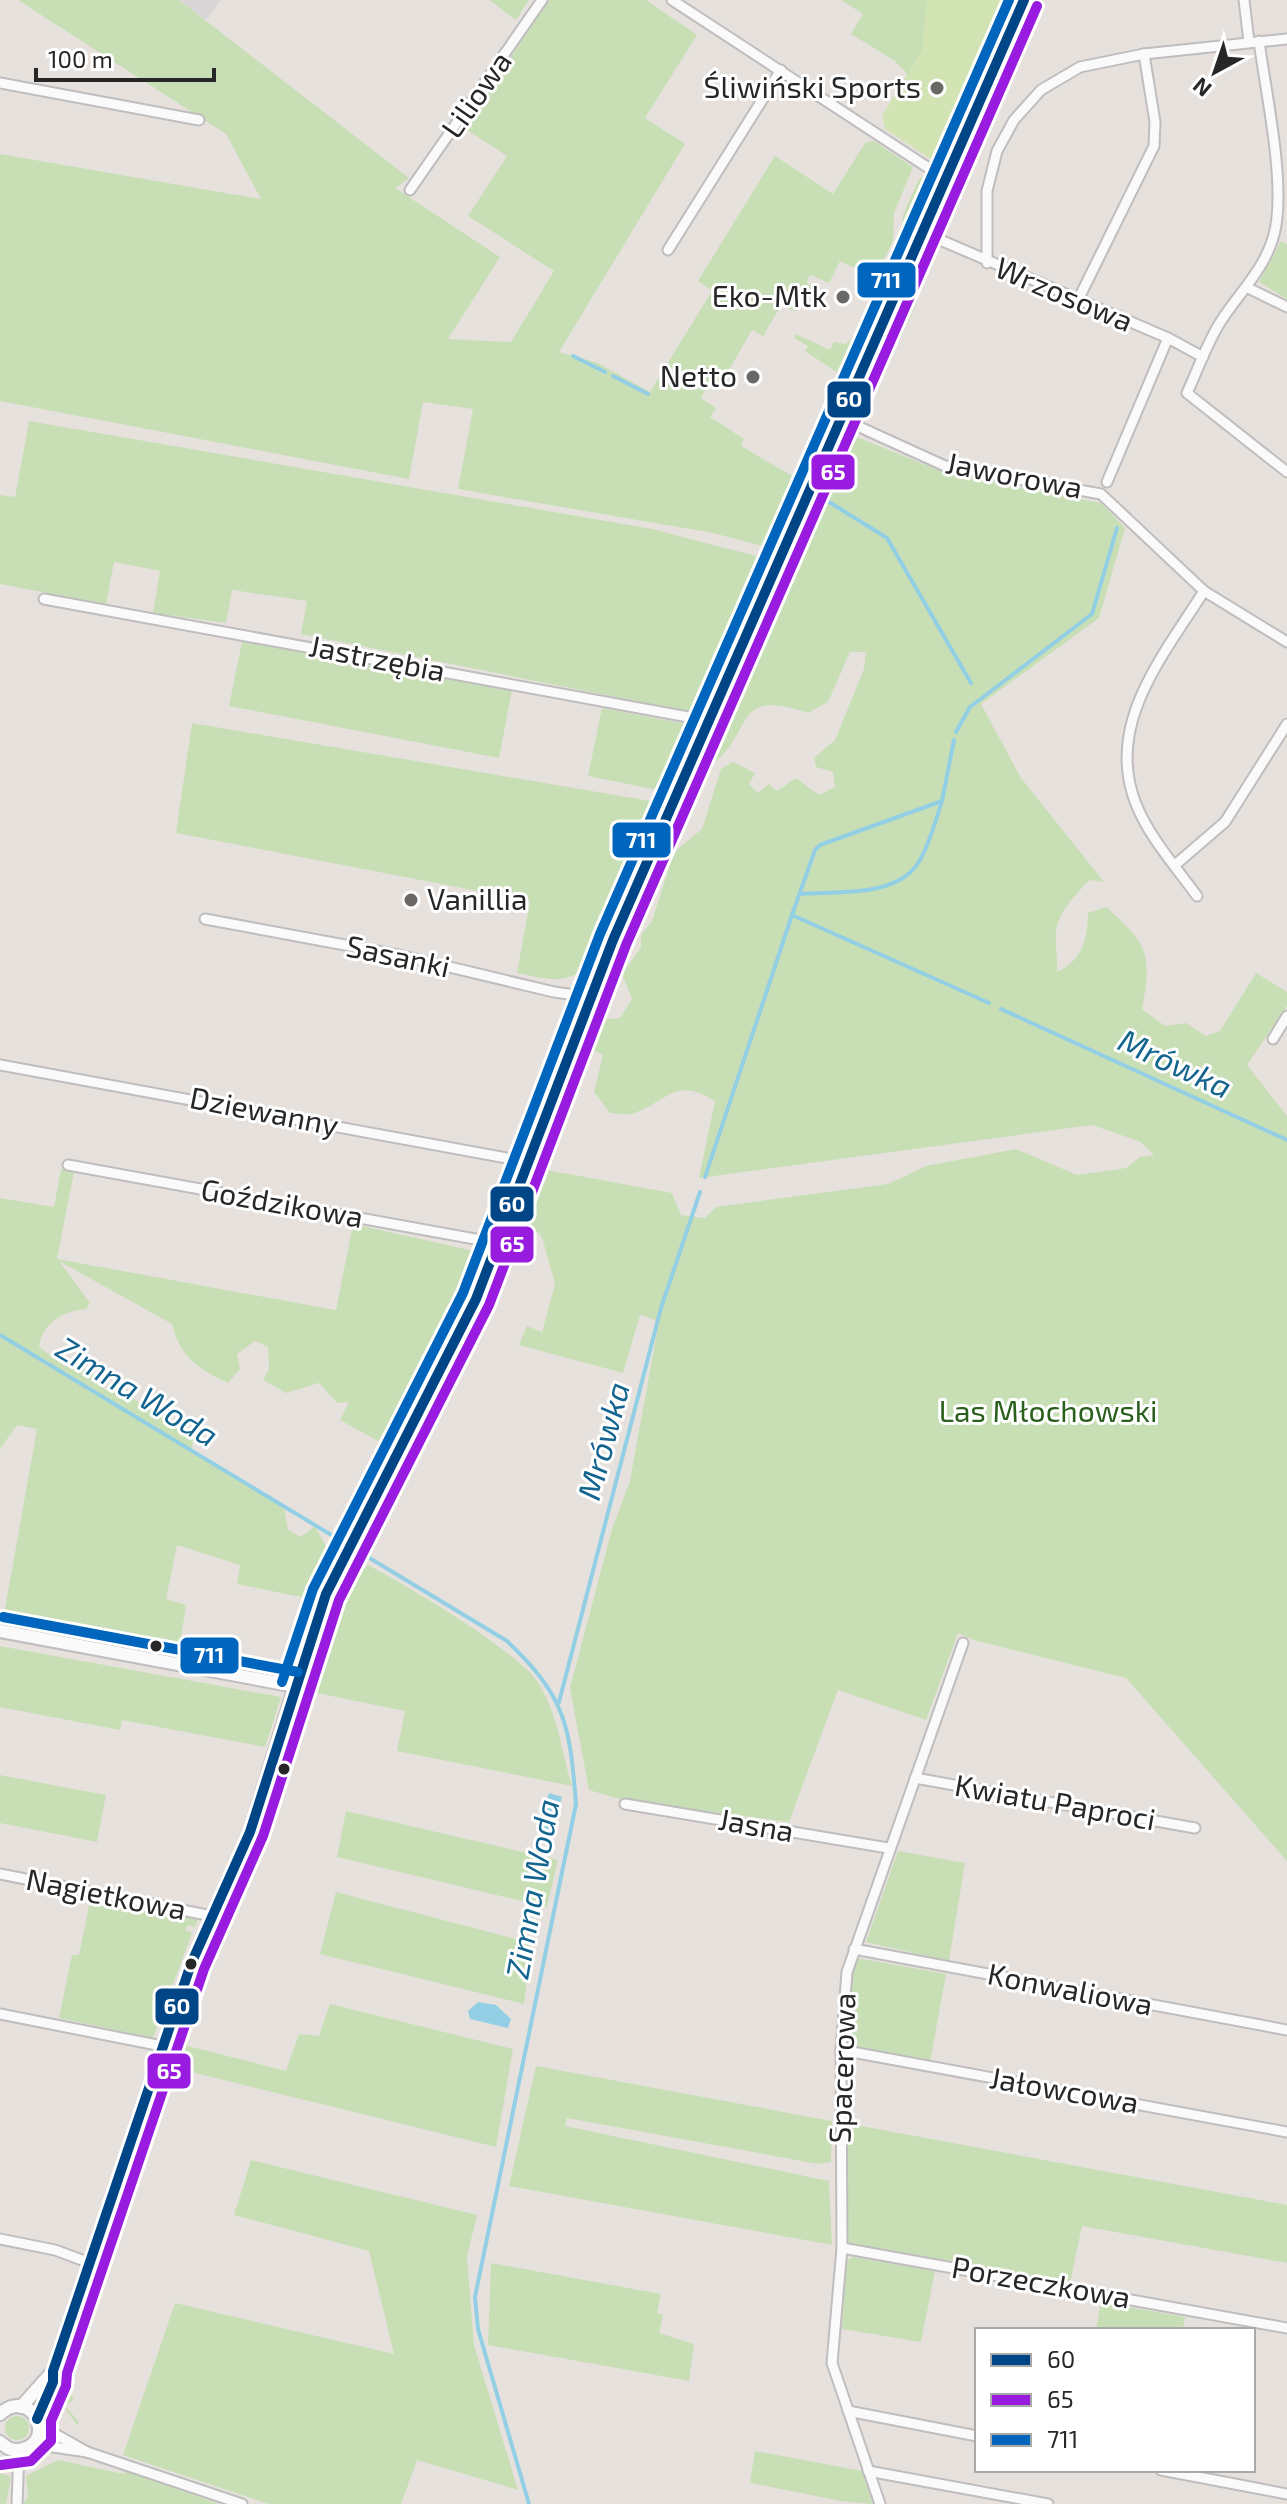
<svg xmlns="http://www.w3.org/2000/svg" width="1287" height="2504" viewBox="0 0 1287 2504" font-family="'Exo 2',sans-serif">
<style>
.industrial{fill:#d9d6d8}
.green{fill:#c8dfb6}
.pitch{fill:#d2e3b4}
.water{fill:#93cfe4}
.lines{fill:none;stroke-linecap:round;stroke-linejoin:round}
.stream{stroke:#93cfe4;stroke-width:4}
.minor-casing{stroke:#bfbdbe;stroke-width:13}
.tertiary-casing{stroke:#bfbdbe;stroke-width:16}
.minor{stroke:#fbfafa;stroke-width:9}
.tertiary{stroke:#fbfafa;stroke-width:12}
.bus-1-casing{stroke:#fff;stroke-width:16}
.bus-2-casing{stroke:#fff;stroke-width:16}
.bus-3-casing{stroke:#fff;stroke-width:16}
.bus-1{stroke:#004687;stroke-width:10}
.bus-2{stroke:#991bdf;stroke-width:10}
.bus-3{stroke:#0065bd;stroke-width:10}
.poi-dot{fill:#6a6866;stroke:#fff;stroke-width:3}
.bus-dot{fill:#272727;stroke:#fff;stroke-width:3}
.labels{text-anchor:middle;stroke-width:6;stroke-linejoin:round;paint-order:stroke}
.poi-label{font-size:30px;fill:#272727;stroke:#fff;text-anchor:end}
.street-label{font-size:30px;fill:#272727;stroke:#fff}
.park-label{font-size:30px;fill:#2a5f1c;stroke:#fff}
.water-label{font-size:32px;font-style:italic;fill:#13648f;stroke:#fff}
.line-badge{stroke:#fff;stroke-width:3}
.badge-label{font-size:22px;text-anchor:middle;font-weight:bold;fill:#fff}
</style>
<rect width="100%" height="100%" fill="#e6e1dc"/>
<polygon class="industrial" points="179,0 221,0 206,20"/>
<g class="green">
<polygon points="18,0 179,0 409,178 395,188 500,257 448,339 511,342 554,271 468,216 507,156 464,128 549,0 646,0 697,35 645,118 685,144 559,352 598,363 650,392 712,291 698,281 775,156 833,194 865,143 874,141 913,167 894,213 893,241 870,289 867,287 871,276 840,261 829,283 810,275 807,282 812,288 805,305 799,302 795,312 787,307 785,299 763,336 752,330 721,384 712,379 701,398 716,408 710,417 744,439 741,446 804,483 777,550 713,533 458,489 473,409 423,402 409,479 0,401 0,154 261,199 226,134"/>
<polygon points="489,0 529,0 516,20"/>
<polygon points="841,0 944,0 939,22 908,75 895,61 851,34 863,14"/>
<polygon points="1033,0 1044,0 1016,53 1020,55 959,200 938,215"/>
<polygon points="925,175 932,188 884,295 879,292 902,242 903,215 919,179"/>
<polygon points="1281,241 1287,244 1287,299 1259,282"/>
<polygon points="929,248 930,260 917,294 910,290"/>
<polygon points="905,300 916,305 879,383 873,381"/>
<polygon points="796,334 830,350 834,342 845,344 859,334 866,337 847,379 805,351 808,346 794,338"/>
<polygon points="29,421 652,529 772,560 701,714 301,634 307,601 232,590 226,623 153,613 160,571 114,562 106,604 0,584 0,495 15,497"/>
<path d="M 852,435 L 948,474 L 1101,503 L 1125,528 L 1099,618 L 981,704 L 1021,778 L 1104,882 L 1089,880 C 1076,895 1057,912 1056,934 C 1055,945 1058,958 1057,972 C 1083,959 1087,941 1088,913 L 1106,907 C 1147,943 1153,954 1142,1009 L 1165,1026 L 1186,1023 L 1206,1036 L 1220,1031 L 1256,973 L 1287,992 L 1287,1006 L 1247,1065 L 1287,1116 L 1287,1861 L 1126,1678 L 974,1640 L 958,1633 L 926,1720 L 838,1690 L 789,1822 L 626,1801 L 589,1790 L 570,1688 L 612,1529 L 630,1481 L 659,1321 L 640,1315 L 623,1373 L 519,1345 L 527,1326 L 542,1332 L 555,1284 L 542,1237 L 530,1224 L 519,1226 L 536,1168 L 672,1193 L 681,1215 L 705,1218 L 716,1207 L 888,1184 L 926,1166 L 1016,1149 L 1077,1175 L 1126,1168 L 1140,1157 L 1154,1155 L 1141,1142 L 1092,1125 L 699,1178 L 715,1101 C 675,1077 670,1099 635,1113 C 628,1116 618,1113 610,1113 L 594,1092 L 603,1055 L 587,1047 L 595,1020 L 620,1018 L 632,999 L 622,974 L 641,947 L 641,935 L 652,921 L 674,852 L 702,829 L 721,769 L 733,762 L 755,773 L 749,784 L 758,793 L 769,784 L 777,791 L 796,778 L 819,795 L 835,787 L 833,772 L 816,767 L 814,758 L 835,740 L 864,669 L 866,652 L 850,652 L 828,702 L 808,713 C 729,686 756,736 708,767 L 718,728 Z"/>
<polygon points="242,642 295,648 512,690 499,758 229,706"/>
<polygon points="602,708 696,726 667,792 588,776"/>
<path d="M 192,723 L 662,803 L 587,968 C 562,985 546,979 517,973 L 530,901 L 176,833 Z"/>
<path d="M 61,1169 L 74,1172 L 57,1259 L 336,1310 L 353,1224 L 474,1251 L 474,1276 L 444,1342 L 433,1337 L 419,1377 L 425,1384 L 385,1454 L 380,1442 L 340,1420 L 349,1402 L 337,1403 L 319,1383 L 286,1393 L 263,1380 L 269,1369 L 268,1347 L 255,1341 L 237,1354 L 240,1369 L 228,1383 C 198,1369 180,1357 172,1324 L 59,1261 L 90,1303 L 86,1309 C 63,1311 42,1323 39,1347 L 65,1366 L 92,1370 L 94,1379 L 105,1390 L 117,1388 L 193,1437 L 192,1449 L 284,1507 L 288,1530 L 301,1537 L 315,1526 L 331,1556 L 311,1599 L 237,1584 L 240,1565 L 177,1545 L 166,1599 L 186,1605 L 178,1658 L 3,1620 L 37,1429 L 17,1425 L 0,1449 L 0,1198 L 54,1207 Z"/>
<path d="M 368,1565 C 406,1585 514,1649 537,1681 C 558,1712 561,1751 572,1786 L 397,1751 L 405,1711 L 307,1691 C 319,1645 333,1598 368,1565 Z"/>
<polygon points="0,1646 281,1697 265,1747 122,1720 120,1730 0,1707"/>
<polygon points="0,1775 106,1795 97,1842 0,1823"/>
<polygon points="346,1811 558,1860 547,1907 337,1857"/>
<polygon points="898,1851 965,1863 949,1961 866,1942"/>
<polygon points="336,1892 531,1943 524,2004 320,1954"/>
<polygon points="91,1897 198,1919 195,1927 188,1925 185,1930 192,1933 153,2038 59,2018 72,1955 79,1955"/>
<polygon points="857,1958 946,1974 930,2063 848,2046 853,1970"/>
<polygon points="330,2004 513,2049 496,2147 167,2066 172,2042 286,2071 299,2034 319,2036"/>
<polygon points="536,2066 832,2121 831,2162 818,2164 567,2118 565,2126 829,2181 832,2245 509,2186"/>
<polygon points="845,2123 1287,2205 1287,2263 1082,2226 1070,2283 850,2244 845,2240"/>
<polygon points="251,2160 477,2215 467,2257 474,2345 518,2490 417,2460 401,2504 269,2504 123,2455 175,2303 394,2354 369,2251 234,2215"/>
<polygon points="853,2257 935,2271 921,2342 842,2329 846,2261"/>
<polygon points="491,2263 661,2294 657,2313 663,2315 659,2333 694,2344 689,2381 488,2345"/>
<polygon points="1101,2302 1185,2317 1183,2330 1096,2330"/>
<polygon points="74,2329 77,2330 60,2382 74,2399 65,2406 79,2422 78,2426 53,2393"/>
<circle cx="17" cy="2428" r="12"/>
<polygon points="755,2451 862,2471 873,2504 841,2501 750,2483"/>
<polygon points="58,2460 124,2474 126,2470 219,2504 23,2504 28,2496 26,2476"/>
<polygon points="0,2473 11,2477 6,2504 0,2504"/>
</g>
<polygon class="pitch" points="927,0 1011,0 945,156 932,160 885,129 882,116 922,50"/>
<g class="water">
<polygon points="549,1793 562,1797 551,1836 538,1833"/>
<polygon points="478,2002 496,2005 511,2019 508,2028 470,2019 468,2011"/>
</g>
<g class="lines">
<g class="stream">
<polyline points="573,356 605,372"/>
<polyline points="613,376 648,394"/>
<polyline points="833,473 821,497 887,538 971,683"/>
<polyline points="956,732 970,707 1092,614 1117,528"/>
<path d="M 800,894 C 838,891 899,898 920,860 C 930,842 936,820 942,801"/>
<polyline points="792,915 815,850 820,845 942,801 954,740"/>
<polyline points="1001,1009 1287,1140"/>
<polyline points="705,1177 792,915 989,1003"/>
<path d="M 0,1335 L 507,1641 C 566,1697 570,1726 576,1804 L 475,2297 L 478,2329 L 529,2504"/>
<polyline points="559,1702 661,1308 700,1192"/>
</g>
<defs>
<g id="minor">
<polyline points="672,0 947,180"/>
<polyline points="1244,0 1249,42"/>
<path d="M 1259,41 C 1266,94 1284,174 1276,225 C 1270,264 1241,290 1221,321 C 1207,343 1198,369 1187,393 L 1287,472"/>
<polyline points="0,83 199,120"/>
<polyline points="410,190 542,0"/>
<polyline points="924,233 1168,338 1203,357"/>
<polyline points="668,250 781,70"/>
<polyline points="987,263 987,191 997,151 1014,120 1041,90 1080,67 1144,54 1287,39"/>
<polyline points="1248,288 1287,307"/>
<polyline points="1078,300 1154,146 1155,122 1144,54"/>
<polyline points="842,419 945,466 1101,494 1204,591 1287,642"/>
<polyline points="1107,482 1168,338"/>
<polyline points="44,599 710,721"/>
<polyline points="1175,865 1225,822 1287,724"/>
<path d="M 1197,896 C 1176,867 1149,837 1136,804 C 1104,724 1164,655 1204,591"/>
<polyline points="205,919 399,955 554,992 590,997"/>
<polyline points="1273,1039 1287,1016"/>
<polyline points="0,1065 528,1162"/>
<polyline points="68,1165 497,1243"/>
<polyline points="915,1778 1195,1828"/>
<polyline points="625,1804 888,1848"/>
<polyline points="0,1874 212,1916"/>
<polyline points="854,1949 1287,2030"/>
<polyline points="0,2014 162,2046"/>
<polyline points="841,2050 1287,2132"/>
<polyline points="0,2239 55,2250 90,2263"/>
<polyline points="842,2248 1287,2328"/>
<polyline points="848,2411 977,2436"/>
<polyline points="39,2425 87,2452 242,2504"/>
<polyline points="33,2444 87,2452"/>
<polyline points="1161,2470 1287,2494"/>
<polyline points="868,2471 1048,2504"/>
<polyline points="17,2504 19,2450"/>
<polyline points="880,2504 832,2363 842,2248 841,2050 847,1972 963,1643"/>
</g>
<g id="tertiary">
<polyline points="0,1631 295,1686"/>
<polyline points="21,2407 53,2371"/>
<path d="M 0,2414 C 31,2386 57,2440 23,2449 C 13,2452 7,2448 0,2442"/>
<polyline points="37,2419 53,2382 53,2371 191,1964 250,1832 313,1628 326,1594 438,1379 476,1299 613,940 1024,0"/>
</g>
</defs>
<use href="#minor" class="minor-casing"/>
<use href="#tertiary" class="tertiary-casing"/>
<use href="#minor" class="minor"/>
<use href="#tertiary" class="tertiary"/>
<defs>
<polyline id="bus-1" points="37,2419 53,2382 53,2371 191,1964 250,1832 326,1594 476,1299 613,940 1024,0"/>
<polyline id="bus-2" points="1,2465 31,2461 51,2441 51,2421 66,2386 67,2373 204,1969 263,1836 339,1600 489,1305 626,945 1037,6"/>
<g id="bus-3">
<polyline points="3,1617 298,1672"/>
<polyline points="282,1682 313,1589 463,1293 600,934 1009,0"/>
</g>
</defs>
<use href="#bus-1" class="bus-1-casing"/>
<use href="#bus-2" class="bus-2-casing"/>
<use href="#bus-3" class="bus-3-casing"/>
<use href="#bus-1" class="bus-1"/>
<use href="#bus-2" class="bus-2"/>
<use href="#bus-3" class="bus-3"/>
</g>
<g class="poi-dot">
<circle cx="937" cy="88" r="8"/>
<circle cx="843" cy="297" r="8"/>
<circle cx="753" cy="377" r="8"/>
<circle cx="411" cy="900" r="8"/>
</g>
<g class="bus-dot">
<circle cx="156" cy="1646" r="7"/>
<circle cx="284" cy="1769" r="7"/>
<circle cx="191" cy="1964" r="7"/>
</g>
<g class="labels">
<g class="poi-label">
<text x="921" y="98">Śliwiński Sports</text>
<text x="827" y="307">Eko-Mtk</text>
<text x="737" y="387">Netto</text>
<text x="427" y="910" text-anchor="start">Vanillia</text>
</g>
<g class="street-label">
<text transform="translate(477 95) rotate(-55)" y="10">Liliowa</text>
<text transform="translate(1064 295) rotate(23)" y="10">Wrzosowa</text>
<text transform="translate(1014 476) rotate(11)" y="10">Jaworowa</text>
<text transform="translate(377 659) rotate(11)" y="10">Jastrzębia</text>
<text transform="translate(398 957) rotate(12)" y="10">Sasanki</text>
<text transform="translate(264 1112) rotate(11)" y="10">Dziewanny</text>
<text transform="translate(282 1204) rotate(10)" y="10">Goździkowa</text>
<text transform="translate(1055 1803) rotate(10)" y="10">Kwiatu Paproci</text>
<text transform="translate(756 1826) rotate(10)" y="10">Jasna</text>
<text transform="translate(106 1895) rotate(11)" y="10">Nagietkowa</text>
<text transform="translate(1070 1990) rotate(11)" y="10">Konwaliowa</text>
<text transform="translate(843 2068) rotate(-88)" y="10">Spacerowa</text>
<text transform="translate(1064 2091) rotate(10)" y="10">Jałowcowa</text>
<text transform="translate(1041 2283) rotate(10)" y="10">Porzeczkowa</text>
</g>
<g class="park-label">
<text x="1048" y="1422">Las Młochowski</text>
</g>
<g class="water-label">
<text transform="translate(1175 1064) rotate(25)" y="11">Mrówka</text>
<text transform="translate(137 1392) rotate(31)" y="11">Zimna Woda</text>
<text transform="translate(604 1441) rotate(-75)" y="11">Mrówka</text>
<text transform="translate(533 1889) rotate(-80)" y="11">Zimna Woda</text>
</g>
</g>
<g class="line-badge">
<rect x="856" y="261" width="61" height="38" rx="8" fill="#0065bd"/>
<rect x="826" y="380" width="46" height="39" rx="8" fill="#004687"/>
<rect x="810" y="453" width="46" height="38" rx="8" fill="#991bdf"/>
<rect x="611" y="821" width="61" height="38" rx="8" fill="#0065bd"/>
<rect x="489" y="1185" width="46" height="38" rx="8" fill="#004687"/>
<rect x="489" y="1225" width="46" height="39" rx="8" fill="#991bdf"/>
<rect x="179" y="1636" width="61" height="39" rx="8" fill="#0065bd"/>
<rect x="154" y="1987" width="46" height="39" rx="8" fill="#004687"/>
<rect x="146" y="2052" width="46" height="38" rx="8" fill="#991bdf"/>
</g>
<g class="badge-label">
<text x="886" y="288">711</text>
<text x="849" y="407">60</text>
<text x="833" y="480">65</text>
<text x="641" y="848">711</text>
<text x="512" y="1212">60</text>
<text x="512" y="1252">65</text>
<text x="209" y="1663">711</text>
<text x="177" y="2014">60</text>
<text x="169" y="2079">65</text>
</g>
<rect x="975" y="2328" width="280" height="144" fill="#ffffff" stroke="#a9a9a9" stroke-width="2"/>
<rect x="991" y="2354" width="40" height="12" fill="#004687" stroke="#a9a9a9" stroke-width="2"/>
<text x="1047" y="2368" font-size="24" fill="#272727">60</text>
<rect x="991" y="2394" width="40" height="12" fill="#991bdf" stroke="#a9a9a9" stroke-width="2"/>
<text x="1047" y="2408" font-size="24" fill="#272727">65</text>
<rect x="991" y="2434" width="40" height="12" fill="#0065bd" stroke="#a9a9a9" stroke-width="2"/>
<text x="1047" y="2448" font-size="24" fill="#272727">711</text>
<g transform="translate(1215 72) rotate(220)" stroke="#ffffff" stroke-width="6" paint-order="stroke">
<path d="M0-6L14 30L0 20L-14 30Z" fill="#272727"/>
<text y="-12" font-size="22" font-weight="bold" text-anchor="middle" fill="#272727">N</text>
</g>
<path d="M36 68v12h178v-12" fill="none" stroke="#272727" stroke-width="4"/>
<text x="48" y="68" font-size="24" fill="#272727" stroke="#ffffff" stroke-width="6" paint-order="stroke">100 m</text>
</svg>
